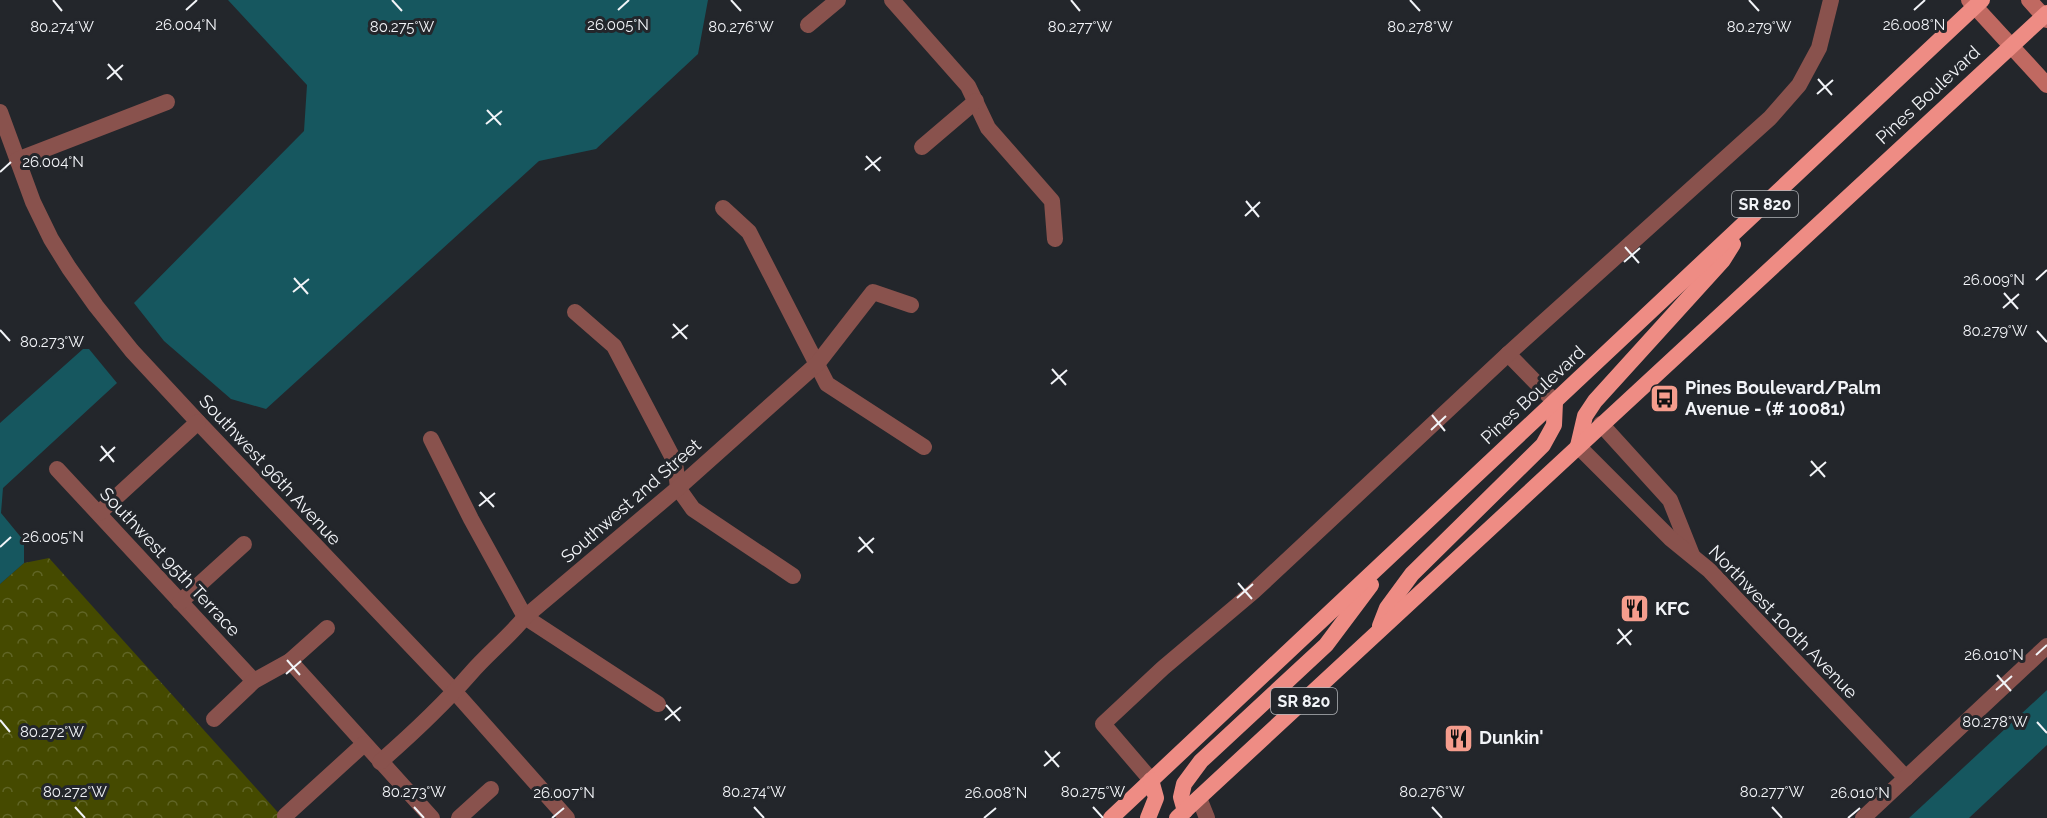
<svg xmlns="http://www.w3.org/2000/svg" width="2047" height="818" viewBox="0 0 2047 818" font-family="Raleway,sans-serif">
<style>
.forest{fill:url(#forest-crowns)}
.water{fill:#16575f}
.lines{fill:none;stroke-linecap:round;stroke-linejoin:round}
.minor{stroke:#89524d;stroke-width:16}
.secondary{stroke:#c06961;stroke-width:16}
.trunk{stroke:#ee8c84;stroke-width:16}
.ticks{fill:none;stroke:#f2f4f8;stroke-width:2}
.labels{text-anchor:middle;stroke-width:6;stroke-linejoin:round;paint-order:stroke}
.shield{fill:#23262b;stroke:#b4b6ba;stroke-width:1.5}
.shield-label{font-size:16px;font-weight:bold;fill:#f2f4f8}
.street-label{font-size:18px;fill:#f2f4f8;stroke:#23262b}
.poi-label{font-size:18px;font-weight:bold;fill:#f2f4f8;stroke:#23262b;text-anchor:start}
.ticks-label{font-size:15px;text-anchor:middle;fill:#f2f4f8;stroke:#23262b;stroke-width:6;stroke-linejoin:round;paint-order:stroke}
</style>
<defs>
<pattern id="forest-crowns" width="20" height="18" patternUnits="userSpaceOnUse" patternTransform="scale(1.5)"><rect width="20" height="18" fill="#454a00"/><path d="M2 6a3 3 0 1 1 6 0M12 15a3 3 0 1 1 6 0" fill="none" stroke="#606526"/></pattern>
</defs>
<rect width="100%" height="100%" fill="#23262b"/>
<polygon class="forest" points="49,558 283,818 0,818 0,584 24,563"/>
<g class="water">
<polygon points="228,0 708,0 698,54 596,149 539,161 266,409 231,399 164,341 134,303 304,131 307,85"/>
<polygon points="83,349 89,349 117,383 3,488 1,513 24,541 24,563 0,584 0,423"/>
<polygon points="2047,690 2047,745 1969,818 1909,818"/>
</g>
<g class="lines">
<g class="minor">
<polyline points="892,0 968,86 988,128 1052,201 1055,239"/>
<polyline points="808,25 838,0"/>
<polyline points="0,112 33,202 51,239 69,268 96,306 132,351 198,422 455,692 567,818"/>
<polyline points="922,147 976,101"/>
<polyline points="17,160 167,102"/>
<polyline points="723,208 749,232 827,384 924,447"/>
<polyline points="575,312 614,346 675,462 678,488 693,509 793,576"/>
<polyline points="1508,354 1555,402"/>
<polyline points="1601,424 1670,500 1692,555"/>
<polyline points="431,439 471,519 525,617 658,704"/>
<polyline points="1578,446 1671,539 1709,570 1906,778"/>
<polyline points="57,469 254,681"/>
<polyline points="99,513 198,422"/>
<polyline points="180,602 244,544"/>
<polyline points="290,661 432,818"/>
<polyline points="214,719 254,681 290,661 327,628"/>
<path d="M 380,762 C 412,734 442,706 470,674 C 487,654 508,638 525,617 L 678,488 L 817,364 L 873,292 L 911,305"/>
<polyline points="1151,780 1103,724 1163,668 1253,592 1508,354 1770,118 1799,85 1819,48 1831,0"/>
<polyline points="1199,798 1207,818"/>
<polyline points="285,816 364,744"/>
<polyline points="459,818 491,789"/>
<polyline points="1863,818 2047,646"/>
</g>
<g class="secondary">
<polyline points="1969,0 2047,85"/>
<polyline points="2029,0 2047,20"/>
</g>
<g class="trunk">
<polyline points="1578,446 1585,416 1595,401 1723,260 1733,244"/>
<polyline points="1380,626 1387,608 1412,574 1543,445 1554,425 1555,402"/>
<polyline points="1185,811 1181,797 1184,784 1201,761 1326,645 1371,585"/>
<polyline points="1111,818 1982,0"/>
<polyline points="1148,818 1156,798 1151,780"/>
<polyline points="1177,818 2047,13"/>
</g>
</g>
<path class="ticks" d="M 53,0 L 62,11M 392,0 L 402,11M 731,0 L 741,11M 1071,0 L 1080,11M 1410,0 L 1420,11M 1749,0 L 1759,11M 186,10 L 197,0M 618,10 L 629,0M 1914,10 L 1925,0M 108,64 L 122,80M 107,79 L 123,65M 1818,79 L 1832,95M 1817,94 L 1833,80M 487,110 L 501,125M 486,124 L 502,111M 866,156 L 880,171M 865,170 L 881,157M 0,172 L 11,162M 1246,201 L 1259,217M 1245,216 L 1260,202M 1625,247 L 1639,263M 1624,262 L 1640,248M 294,278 L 308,294M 2036,280 L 2047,270M 293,292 L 309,279M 2004,293 L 2018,309M 2003,308 L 2019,294M 673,324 L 687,339M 0,330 L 10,341M 2037,331 L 2047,342M 672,338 L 688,325M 1052,369 L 1066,385M 1051,384 L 1067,370M 1432,415 L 1445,431M 1431,430 L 1446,416M 101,446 L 114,462M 100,461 L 115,447M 1811,461 L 1825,477M 1810,476 L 1826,462M 480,492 L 494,507M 479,506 L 495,493M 859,537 L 873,553M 0,547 L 11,537M 858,552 L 874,538M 1238,583 L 1252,599M 1237,598 L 1253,584M 1618,629 L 1631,645M 1617,644 L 1632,630M 2036,655 L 2047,645M 287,660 L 300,675M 286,674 L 301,661M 1997,675 L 2011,691M 1996,690 L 2012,676M 666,705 L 680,721M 0,720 L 10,732M 665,720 L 681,707M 2037,722 L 2047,733M 1045,751 L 1059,767M 1044,766 L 1060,752M 75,807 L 85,818M 414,807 L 424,818M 754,807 L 764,818M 1093,807 L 1103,818M 1432,807 L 1442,818M 1772,807 L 1782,818M 552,818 L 564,808M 984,818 L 996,808M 1848,818 L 1860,808"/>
<defs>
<symbol id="bus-square" viewBox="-11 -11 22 22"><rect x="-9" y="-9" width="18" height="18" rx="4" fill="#f59d8d" stroke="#23262b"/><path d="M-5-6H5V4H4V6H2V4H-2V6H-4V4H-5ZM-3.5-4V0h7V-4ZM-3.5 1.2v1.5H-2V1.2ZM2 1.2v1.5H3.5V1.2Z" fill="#111"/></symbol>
<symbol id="restaurant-square" viewBox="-11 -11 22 22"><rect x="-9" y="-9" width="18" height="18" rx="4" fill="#f59d8d" stroke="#23262b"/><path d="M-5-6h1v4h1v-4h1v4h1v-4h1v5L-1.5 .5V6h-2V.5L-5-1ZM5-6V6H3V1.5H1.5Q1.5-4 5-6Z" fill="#111"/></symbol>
</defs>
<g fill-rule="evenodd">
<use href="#bus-square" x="1648" y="382" width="33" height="33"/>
<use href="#restaurant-square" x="1618" y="592" width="33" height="33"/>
<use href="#restaurant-square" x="1442" y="722" width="33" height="33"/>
</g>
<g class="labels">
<g class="shield">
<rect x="1732" y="191" width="66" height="26" rx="4.5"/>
<rect x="1271" y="688" width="66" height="26" rx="4.5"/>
</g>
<g class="shield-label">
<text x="1765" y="210">SR 820</text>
<text x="1304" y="707">SR 820</text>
</g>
<g class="street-label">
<text transform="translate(1928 95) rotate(-43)" y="6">Pines Boulevard</text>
<text transform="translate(1533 395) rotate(-43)" y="6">Pines Boulevard</text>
<text transform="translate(270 470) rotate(47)" y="6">Southwest 96th Avenue</text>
<text transform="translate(631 501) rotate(-41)" y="6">Southwest 2nd Street</text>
<text transform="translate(170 562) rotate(47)" y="6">Southwest 95th Terrace</text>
<text transform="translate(1783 622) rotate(46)" y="6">Northwest 100th Avenue</text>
</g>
<g class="poi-label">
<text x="1685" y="394">Pines Boulevard/Palm<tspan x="1685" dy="21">Avenue - (# 10081)</tspan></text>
<text x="1655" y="615">KFC</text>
<text x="1479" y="744">Dunkin'</text>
</g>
</g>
<g class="ticks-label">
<text x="186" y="30">26.004°N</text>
<text x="618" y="30">26.005°N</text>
<text x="1914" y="30">26.008°N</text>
<text x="62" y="32">80.274°W</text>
<text x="402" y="32">80.275°W</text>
<text x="741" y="32">80.276°W</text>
<text x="1080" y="32">80.277°W</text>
<text x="1420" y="32">80.278°W</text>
<text x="1759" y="32">80.279°W</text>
<text x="53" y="167">26.004°N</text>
<text x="1994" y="285">26.009°N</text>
<text x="1995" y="336">80.279°W</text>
<text x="52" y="347">80.273°W</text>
<text x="53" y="542">26.005°N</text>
<text x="1994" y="660">26.010°N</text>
<text x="1995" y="727">80.278°W</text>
<text x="52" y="737">80.272°W</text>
<text x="75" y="797">80.272°W</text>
<text x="414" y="797">80.273°W</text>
<text x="754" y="797">80.274°W</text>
<text x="1093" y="797">80.275°W</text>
<text x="1432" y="797">80.276°W</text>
<text x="1772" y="797">80.277°W</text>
<text x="564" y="798">26.007°N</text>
<text x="996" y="798">26.008°N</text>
<text x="1860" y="798">26.010°N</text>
</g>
</svg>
